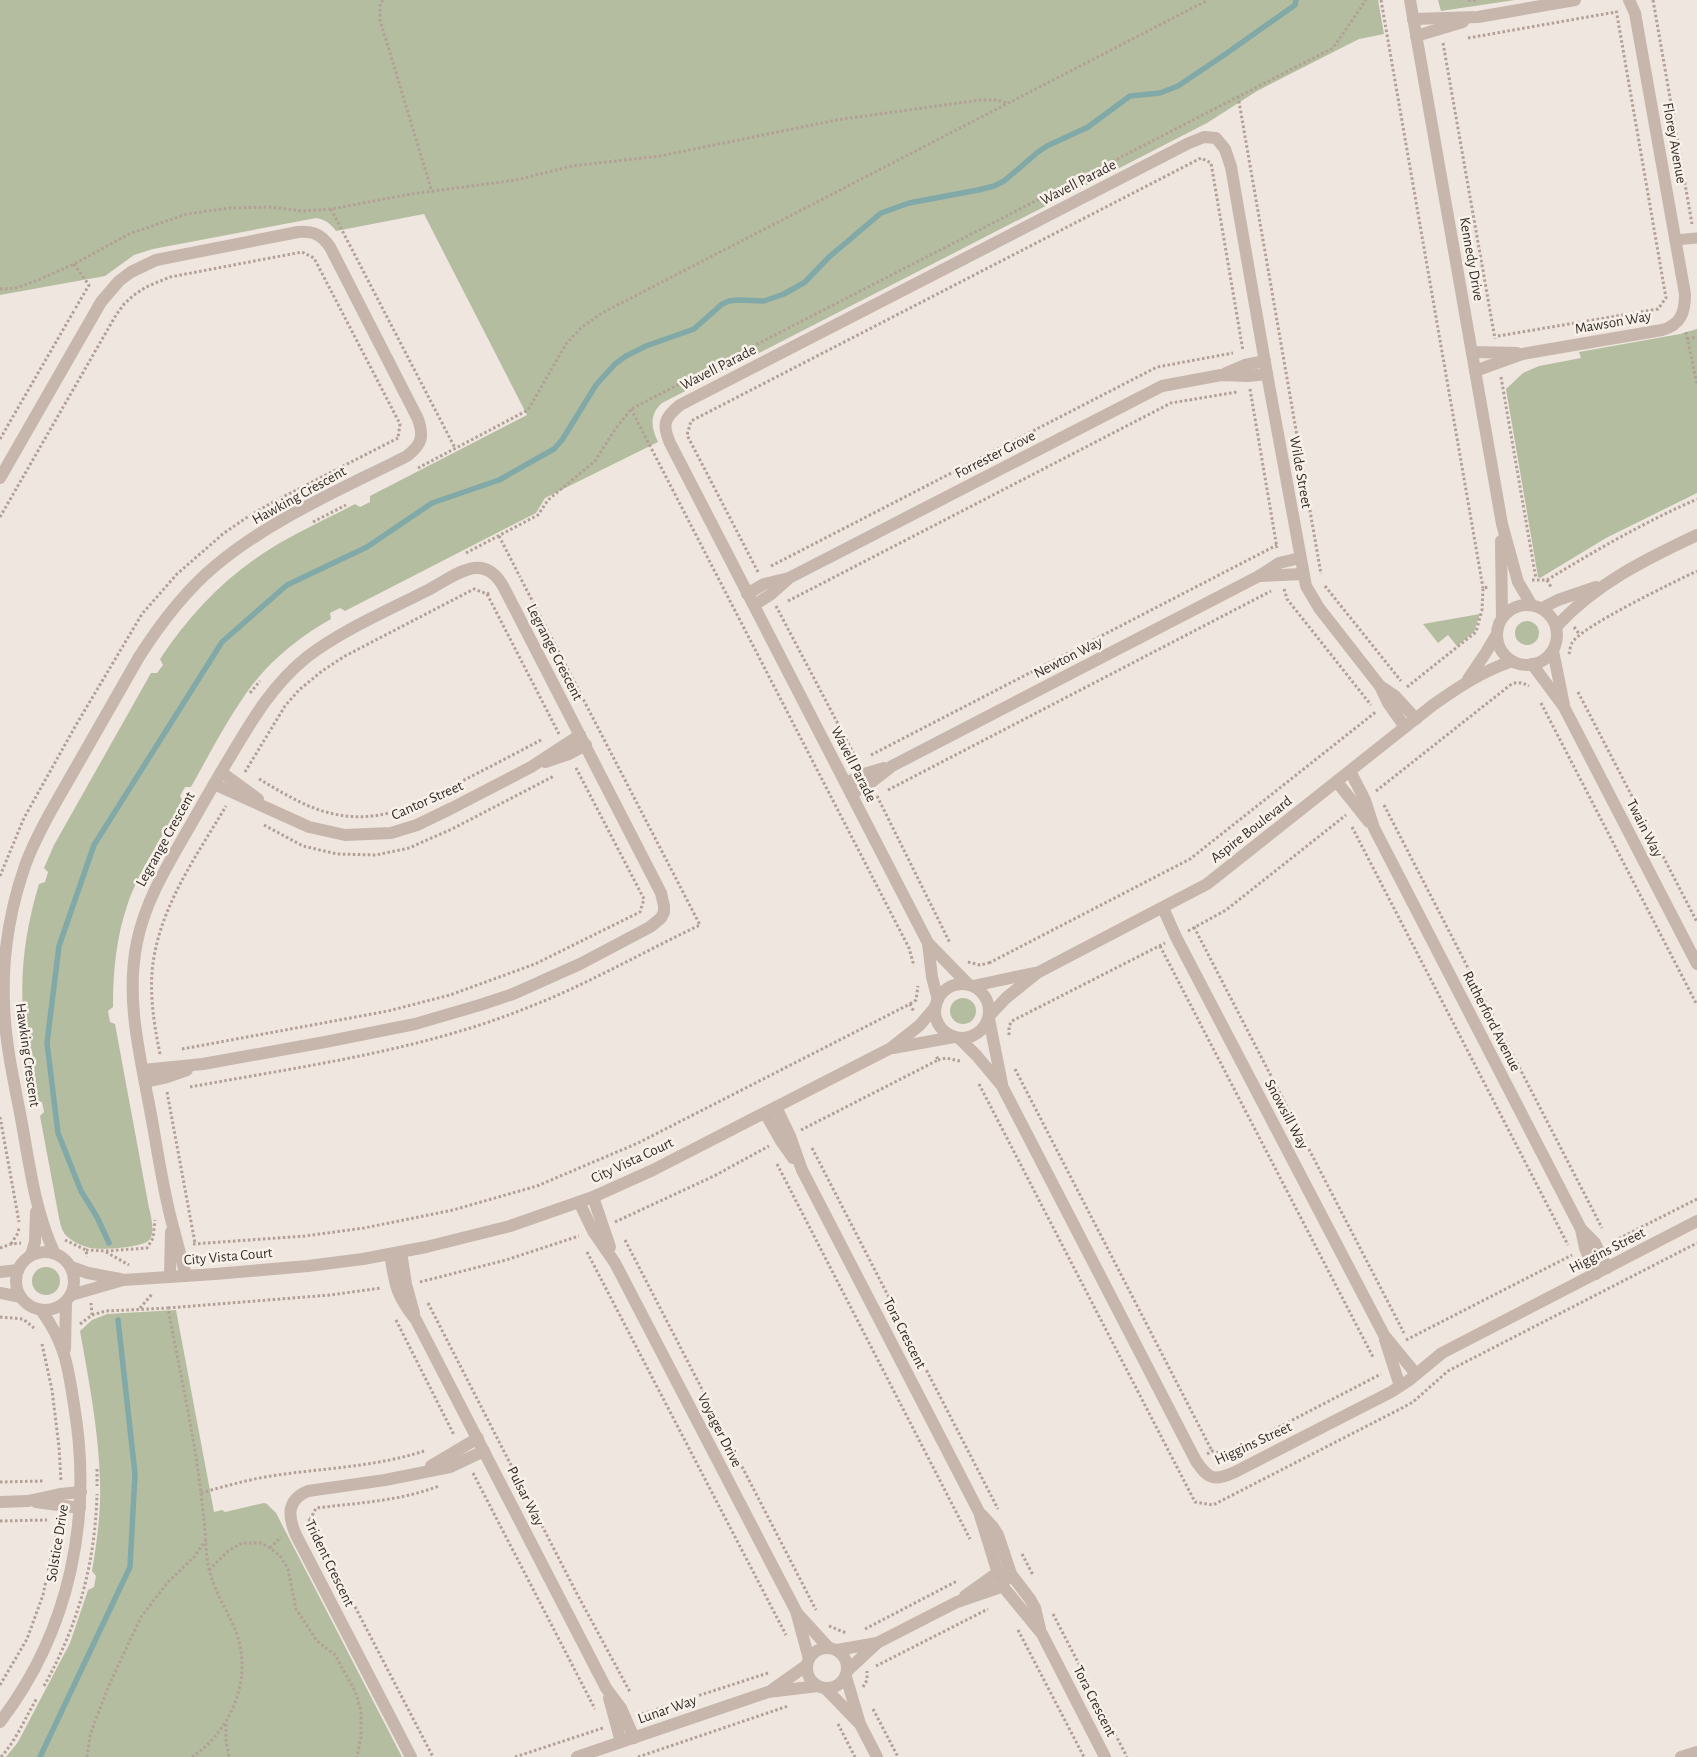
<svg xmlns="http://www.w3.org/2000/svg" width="1697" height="1757" viewBox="0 0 1697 1757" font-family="'Alegreya Sans',sans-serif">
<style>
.green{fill:#b5bda0}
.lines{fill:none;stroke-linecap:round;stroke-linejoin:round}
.stream{stroke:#81a9a8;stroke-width:5.5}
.path{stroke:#b2a096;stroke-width:3;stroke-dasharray:2.5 2.5;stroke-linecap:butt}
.service{stroke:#c6b6ac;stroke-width:11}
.minor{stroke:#c6b6ac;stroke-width:12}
.tertiary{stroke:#c6b6ac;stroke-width:12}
.labels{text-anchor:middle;stroke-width:5;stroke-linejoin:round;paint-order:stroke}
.street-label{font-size:15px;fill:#352d2a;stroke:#f8f1ea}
</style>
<rect width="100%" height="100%" fill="#efe6df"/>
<g class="green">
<path d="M 0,0 L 1378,0 L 1384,34 L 1359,39 L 1257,91 L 1207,123 L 662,403 C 649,415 651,427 658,442 L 545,498 L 536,513 L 345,611 L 340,608 L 330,613 L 331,619 C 299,637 269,661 247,692 C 226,722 209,755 191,787 L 185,787 L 180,796 L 183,801 C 164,834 139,870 127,906 C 116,939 113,972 113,1007 L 108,1011 L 110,1022 L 115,1024 L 149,1208 C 151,1216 155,1231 150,1239 C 145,1248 101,1250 90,1248 C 83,1246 75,1243 69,1238 C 62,1233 61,1226 59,1218 L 40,1116 L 44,1112 L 42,1102 L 37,1101 C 32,1075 26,1050 24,1025 C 19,976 25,930 39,884 L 45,882 L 48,872 L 44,868 L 54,845 L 151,673 L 157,673 L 163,665 L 160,659 C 189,615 225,577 270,549 C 297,532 327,519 355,504 L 360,507 L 370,502 L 370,496 L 527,415 L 424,214 L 336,231 C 330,223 326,220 316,218 L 153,249 L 134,255 L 105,276 L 0,295 Z"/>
<polygon points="1438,0 1515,0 1441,11"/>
<polygon points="1697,329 1697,493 1606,538 1540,578 1538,577 1506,389 1523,373 1539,366 1581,358 1579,352 1680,334"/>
<polygon points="1480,614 1474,632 1457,646 1448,635 1438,643 1423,624"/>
<circle cx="1527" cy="633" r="12"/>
<circle cx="963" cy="1011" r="13"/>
<circle cx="46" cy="1281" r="14"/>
<path d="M 176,1310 L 214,1512 L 222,1510 L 225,1512 L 264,1503 L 267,1504 L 276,1513 L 402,1757 L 6,1757 L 18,1742 L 70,1643 L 88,1590 L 94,1587 L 96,1576 L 92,1571 C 97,1541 101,1512 100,1483 C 99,1432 89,1382 80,1331 L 92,1320 L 107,1314 Z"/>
</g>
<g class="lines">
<g class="stream">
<polyline points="109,1243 97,1217 81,1191 58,1133 47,1043 59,946 94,845 222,642 287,585 367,547 432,503 499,480 554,449 562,440 596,385 615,364 626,356 646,346 694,329 722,304 729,301 738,300 764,301 784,294 805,282 829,257 881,213 909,203 978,190 994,186 1004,181 1038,152 1047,146 1088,127 1130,96 1160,93 1178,86 1227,53 1295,5 1296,0"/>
<polyline points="40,1757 130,1567 135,1474 118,1320"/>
</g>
<g class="path">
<polyline points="383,0 380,4 380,20 432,192"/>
<polyline points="1381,0 1483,588"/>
<polyline points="1468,0 1477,0"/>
<polyline points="1653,0 1692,224"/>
<polyline points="1468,38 1616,12"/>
<polyline points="1443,43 1495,339"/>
<polyline points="1238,96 1321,574"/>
<polyline points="331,209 455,448"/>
<polyline points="74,264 89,285 75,309 76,310"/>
<polyline points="0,289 16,288 38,280 74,264 129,234 187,214 229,208 270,207 303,211 331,209 411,194 516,180 572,166 660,156 836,120 980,100 997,100 1007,103"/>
<polyline points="1686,332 1697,384"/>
<polyline points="1498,336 1658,309 1666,298 1616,9"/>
<polyline points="1687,339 1697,337"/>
<polyline points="1501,377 1536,579"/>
<polyline points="1250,389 1277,548"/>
<polyline points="631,409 909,948 914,966"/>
<polyline points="0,439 75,309"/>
<polyline points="418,468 528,410 566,344 582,327 602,313 1208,0"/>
<polyline points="0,517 116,315 124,304 134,295 146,287 170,277 302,252 314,258 400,424 398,438"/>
<polyline points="313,522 346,505"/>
<polyline points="499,536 520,577"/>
<polyline points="466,553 538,515 548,500 595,461 614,431 631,409 1333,48 1366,0"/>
<polyline points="771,566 1157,367 1233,353"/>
<polyline points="758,572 687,435 691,421 1201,158 1211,163 1243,351"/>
<polyline points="1532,580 1547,580 1551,587"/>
<path d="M 1547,580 C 1596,550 1645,522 1697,499"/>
<polyline points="1325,586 1401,681"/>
<polyline points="1284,589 1287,599 1371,705"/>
<polyline points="487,594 559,734"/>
<polyline points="788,601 1171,403 1237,392"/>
<polyline points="776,606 858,762"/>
<polyline points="1574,627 1580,635"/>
<path d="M 1569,654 C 1570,651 1570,646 1572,643 C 1580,627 1676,581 1697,571"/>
<polyline points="1407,687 1476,632 1482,610 1483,588 1489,587"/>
<polyline points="1578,692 1697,922"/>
<polyline points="250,693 260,681"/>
<polyline points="1541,703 1697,1005"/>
<polyline points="871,755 1277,545"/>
<polyline points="245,772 285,706 299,690 322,671 345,656 474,589 487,594 490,593"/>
<path d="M 259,779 C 283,793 306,808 334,814 C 383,825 424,801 466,779 C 492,766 518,752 543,739"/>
<polyline points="888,790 1271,591"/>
<path d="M 1376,791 L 1509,686 C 1515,681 1522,682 1529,686"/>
<polyline points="877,796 950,943"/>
<polyline points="1384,805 1602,1228"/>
<polyline points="264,825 303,846 337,854 376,855 409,848 452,829 554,776"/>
<polyline points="1352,827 1568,1245"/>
<polyline points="0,876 24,818 76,725 142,614 177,574 224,533 246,518 271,503 398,438"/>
<polyline points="1194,927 1404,1333"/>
<polyline points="1188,931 1226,910 1346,815"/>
<polyline points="1160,946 1373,1357"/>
<polyline points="968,962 980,965 989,963 990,965"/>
<polyline points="989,963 1190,859 1377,711"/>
<polyline points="910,1004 916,1000 918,986"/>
<polyline points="1009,1035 1009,1026 1012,1021 1165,943"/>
<polyline points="182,1049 388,1011 450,995 535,964 640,912 644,899 575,766"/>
<path d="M 160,1054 C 154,1024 149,994 153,963 C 161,905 197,855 226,806"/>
<polyline points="938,1060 946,1058 960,1061"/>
<polyline points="1015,1069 1212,1451"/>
<polyline points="979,1084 1195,1502 1213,1505 1400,1409 1413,1402 1448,1371 1697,1243"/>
<path d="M 190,1087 C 303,1066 421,1051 529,1007 C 588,984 643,952 700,925 L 520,577"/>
<polyline points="167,1092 195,1243"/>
<polyline points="0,1117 19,1222"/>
<polyline points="801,1130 938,1060 936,1055"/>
<polyline points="812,1148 998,1509"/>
<polyline points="777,1164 970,1539"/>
<polyline points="615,1222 714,1176 769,1146"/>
<polyline points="65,1240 86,1250 87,1257"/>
<polyline points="625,1240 816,1610"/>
<polyline points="1610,1243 1697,1199"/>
<polyline points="11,1244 18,1233 19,1228"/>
<polyline points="193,1244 305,1236 364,1228 453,1210 537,1186 638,1143 910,1004 914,1012"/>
<polyline points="0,1248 11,1244 21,1243"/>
<polyline points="86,1250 106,1251 147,1248 153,1238 155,1220"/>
<polyline points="106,1252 129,1265"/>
<polyline points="587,1252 786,1635"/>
<polyline points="420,1282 506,1260 579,1236"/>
<polyline points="428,1303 576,1592 630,1692"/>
<polyline points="140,1308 153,1293"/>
<polyline points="168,1308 330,1295 381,1288"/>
<path d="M 92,1315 L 106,1311 L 168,1308 C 178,1362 190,1416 198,1471 C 201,1491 203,1511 205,1531 C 206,1544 206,1557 209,1569 C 218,1607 243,1625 242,1668 C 241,1703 221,1738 192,1757"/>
<polyline points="0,1317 23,1319 34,1328"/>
<polyline points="396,1320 454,1435"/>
<polyline points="80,1324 92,1315 91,1303"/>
<polyline points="1406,1340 1572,1255"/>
<polyline points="42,1344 52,1390 59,1447 61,1481"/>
<polyline points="1207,1454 1212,1451 1225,1455 1381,1374"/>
<polyline points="97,1469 97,1486"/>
<polyline points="473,1473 595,1709"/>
<polyline points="0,1482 43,1481"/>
<path d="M 201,1493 C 222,1487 243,1481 265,1477 C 318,1468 372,1468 424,1451"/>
<path d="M 310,1520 L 316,1508 C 357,1503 400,1501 439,1486"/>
<polyline points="0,1521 47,1520"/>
<polyline points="308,1521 310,1520 433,1757"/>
<polyline points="270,1548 281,1537"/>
<polyline points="1022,1554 1033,1575"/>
<polyline points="209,1570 228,1551 242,1543 261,1543 270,1548 280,1556 288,1569 296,1609 317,1641 335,1655 355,1691 361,1710 361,1737 357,1757"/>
<polyline points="1053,1614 1127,1757"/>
<polyline points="829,1626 846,1633"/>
<polyline points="865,1629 957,1581"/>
<polyline points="1018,1630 1084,1757"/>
<polyline points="876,1666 988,1609"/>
<polyline points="0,1685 27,1639 43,1595 59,1520"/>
<path d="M 44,1686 C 78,1625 95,1565 97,1494"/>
<polyline points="863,1687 867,1680 867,1671"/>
<polyline points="873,1709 898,1757"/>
<polyline points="642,1714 768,1673"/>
<polyline points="226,1724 226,1740 229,1757"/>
<polyline points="838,1724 855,1757"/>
<path d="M 1,1757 C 17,1739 25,1718 37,1698"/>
<polyline points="87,1757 90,1736 94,1724 109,1685 141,1617 168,1582 194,1557 206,1540"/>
<polyline points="515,1757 603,1728"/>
<polyline points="638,1757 788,1706"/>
</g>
<polyline class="service" points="1675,240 1697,238"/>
<g class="minor">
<polyline points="1413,19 1478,17 1575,0"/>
<polyline points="1416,36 1463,22"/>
<polyline points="1472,352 1517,353"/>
<path d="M 1475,371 L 1522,354 L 1662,330 C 1681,325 1685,312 1685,294 L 1635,13 L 1629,0"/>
<polyline points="1226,373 1245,365 1265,361"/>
<path d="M 0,478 L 101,302 L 119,281 L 131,272 L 156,260 L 298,232 C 313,231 321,234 330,247 L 418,419 C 424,437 422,444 407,456 C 342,489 271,519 215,566 C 184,592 160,624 139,657 C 116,697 94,736 71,776 C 55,804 38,832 26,863 C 10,908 2,957 4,1004 C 5,1041 13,1077 20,1113 C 29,1160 34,1209 54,1252"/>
<polyline points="1259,576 1303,574"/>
<polyline points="747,594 764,584 789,578 1162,386 1221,375 1248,376 1267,374"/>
<polyline points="754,605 770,595 787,580"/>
<polyline points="1553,651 1564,705"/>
<polyline points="1532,664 1564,707 1697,964"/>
<polyline points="1380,686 1395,696 1416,719"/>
<polyline points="545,762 569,754 586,745"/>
<polyline points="1350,771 1365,800 1374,828 1581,1229 1585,1248 1596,1274"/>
<polyline points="221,772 258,799"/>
<polyline points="1337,782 1369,822"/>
<polyline points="846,783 864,774 884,768"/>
<polyline points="214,784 309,827 345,835 391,833 417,825 452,808 531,767 580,735"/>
<polyline points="851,794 869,784 892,766 1259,576 1279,563 1300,558"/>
<polyline points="1163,908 1176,937 1384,1335 1416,1374"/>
<polyline points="928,943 932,977 938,1000"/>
<path d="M 968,984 L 928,943 L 670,443 C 662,425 664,418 680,405 L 1189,143 L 1204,137 L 1216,138 L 1225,149 L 1231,167 L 1267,374 L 1306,586 L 1319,608 L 1380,686 L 1388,703 L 1405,727"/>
<polyline points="989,1019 1002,1084"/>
<path d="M 959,1038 L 977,1056 L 1002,1086 L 1196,1461 C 1209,1480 1214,1481 1235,1472 L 1391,1392 L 1408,1381 L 1442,1353 L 1697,1221"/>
<path d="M 143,1070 L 203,1064 L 325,1042 L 415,1024 L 480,1005 L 513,994 L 580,964 L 650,927 L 661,918 L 664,912 L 664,906 L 661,893 L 503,586 C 483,551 456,575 430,589 C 391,609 342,630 307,657 C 273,684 252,720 230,757 C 218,777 206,798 194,819 C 172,858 146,897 137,942 C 126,995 138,1047 148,1099 C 156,1139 161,1180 171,1219 C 176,1238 181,1257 186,1276"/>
<polyline points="145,1082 164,1078 187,1070"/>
<polyline points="776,1107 790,1136 802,1170 979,1512 1000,1580 1005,1589 1042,1634 1105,1757"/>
<polyline points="765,1113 781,1141 793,1158"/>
<polyline points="593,1197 610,1247"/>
<polyline points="579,1202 593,1231 615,1263 796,1611 809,1659"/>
<polyline points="1581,1229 1595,1243 1607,1268"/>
<polyline points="401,1252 406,1284 414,1313"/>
<path d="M 390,1254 C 395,1285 396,1295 416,1320 L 606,1688 L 621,1708 L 634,1738"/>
<polyline points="31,1255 35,1242 36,1212"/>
<polyline points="170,1277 171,1232"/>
<polyline points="1385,1340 1400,1386"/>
<polyline points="65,1349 66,1302"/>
<polyline points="431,1466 478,1438"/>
<polyline points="0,1502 28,1501 60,1494 81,1492"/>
<polyline points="36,1502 80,1508"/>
<polyline points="982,1515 993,1527 998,1535 1011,1574 1030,1599 1035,1608 1040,1629"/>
<polyline points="965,1596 993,1576 1006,1574"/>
<polyline points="797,1613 829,1648"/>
<circle cx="827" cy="1668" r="20"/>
<polyline points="837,1650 877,1643 957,1602 998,1588 1011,1574"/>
<polyline points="847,1671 877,1643"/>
<polyline points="846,1677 860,1724 877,1757"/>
<polyline points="825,1688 858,1722"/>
<polyline points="772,1690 807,1665"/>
<polyline points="609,1698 621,1742"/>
<path d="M 0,1722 C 70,1631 93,1517 74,1405 C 68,1366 65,1343 41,1310"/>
<path d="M 411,1757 L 296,1535 C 288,1517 286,1500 308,1491 L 385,1480 L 450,1467 L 484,1451"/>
<polyline points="577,1757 768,1692 818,1686"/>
<polyline points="1681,1757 1697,1752"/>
</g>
<g class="tertiary">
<polyline points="1410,0 1502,524 1518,582 1531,604"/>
<polyline points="1501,541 1502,617"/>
<circle cx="1527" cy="635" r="30"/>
<polyline points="1542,608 1558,600 1596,587"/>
<path d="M 1556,627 C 1595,584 1646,559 1697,535"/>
<polyline points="1468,679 1485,654 1497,634"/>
<circle cx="962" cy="1011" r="27"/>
<polyline points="973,986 1034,973"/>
<path d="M 989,1016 L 1006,998 L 1037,973 L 1207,884 L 1433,705 C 1460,686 1481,672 1512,661"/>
<polyline points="893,1048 954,1037"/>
<circle cx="45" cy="1281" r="29"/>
<polyline points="71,1267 88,1273 120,1279"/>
<polyline points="0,1272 18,1270"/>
<polyline points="0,1293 21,1297"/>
<polyline points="71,1295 123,1280 215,1274 308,1266 363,1259 426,1247 510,1226 593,1197 653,1170 891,1048 920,1025 936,1006"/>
</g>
</g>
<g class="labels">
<g class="street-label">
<text transform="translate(1675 143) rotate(80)" y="5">Florey Avenue</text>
<text transform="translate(1078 182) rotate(-27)" y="5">Wavell Parade</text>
<text transform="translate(1472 259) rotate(80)" y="5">Kennedy Drive</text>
<text transform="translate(1613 322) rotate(-10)" y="5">Mawson Way</text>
<text transform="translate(718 367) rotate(-27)" y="5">Wavell Parade</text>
<text transform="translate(995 454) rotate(-27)" y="5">Forrester Grove</text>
<text transform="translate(1301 472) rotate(80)" y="5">Wilde Street</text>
<text transform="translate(299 495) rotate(-29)" y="5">Hawking Crescent</text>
<text transform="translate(555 652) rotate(63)" y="5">Legrange Crescent</text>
<text transform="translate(1068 657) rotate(-27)" y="5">Newton Way</text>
<text transform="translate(854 764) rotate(63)" y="5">Wavell Parade</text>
<text transform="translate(427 800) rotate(-24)" y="5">Cantor Street</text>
<text transform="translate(1645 828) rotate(63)" y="5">Twain Way</text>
<text transform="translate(1251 829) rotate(-38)" y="5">Aspire Boulevard</text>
<text transform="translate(165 839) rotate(-61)" y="5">Legrange Crescent</text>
<text transform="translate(1492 1021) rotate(63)" y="5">Rutherford Avenue</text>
<text transform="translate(28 1055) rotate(82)" y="5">Hawking Crescent</text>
<text transform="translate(1287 1114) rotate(62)" y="5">Snowsill Way</text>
<text transform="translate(632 1160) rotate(-25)" y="5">City Vista Court</text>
<text transform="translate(1607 1250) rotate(-27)" y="5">Higgins Street</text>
<text transform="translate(228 1256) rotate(-5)" y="5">City Vista Court</text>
<text transform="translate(905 1333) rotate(63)" y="5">Tora Crescent</text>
<text transform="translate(720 1430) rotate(63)" y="5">Voyager Drive</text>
<text transform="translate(1253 1443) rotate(-25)" y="5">Higgins Street</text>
<text transform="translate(526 1496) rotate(63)" y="5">Pulsar Way</text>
<text transform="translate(57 1543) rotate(-81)" y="5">Solstice Drive</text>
<text transform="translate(330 1563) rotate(64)" y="5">Trident Crescent</text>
<text transform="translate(1095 1701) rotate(63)" y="5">Tora Crescent</text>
<text transform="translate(667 1709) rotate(-19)" y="5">Lunar Way</text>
</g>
</g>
</svg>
